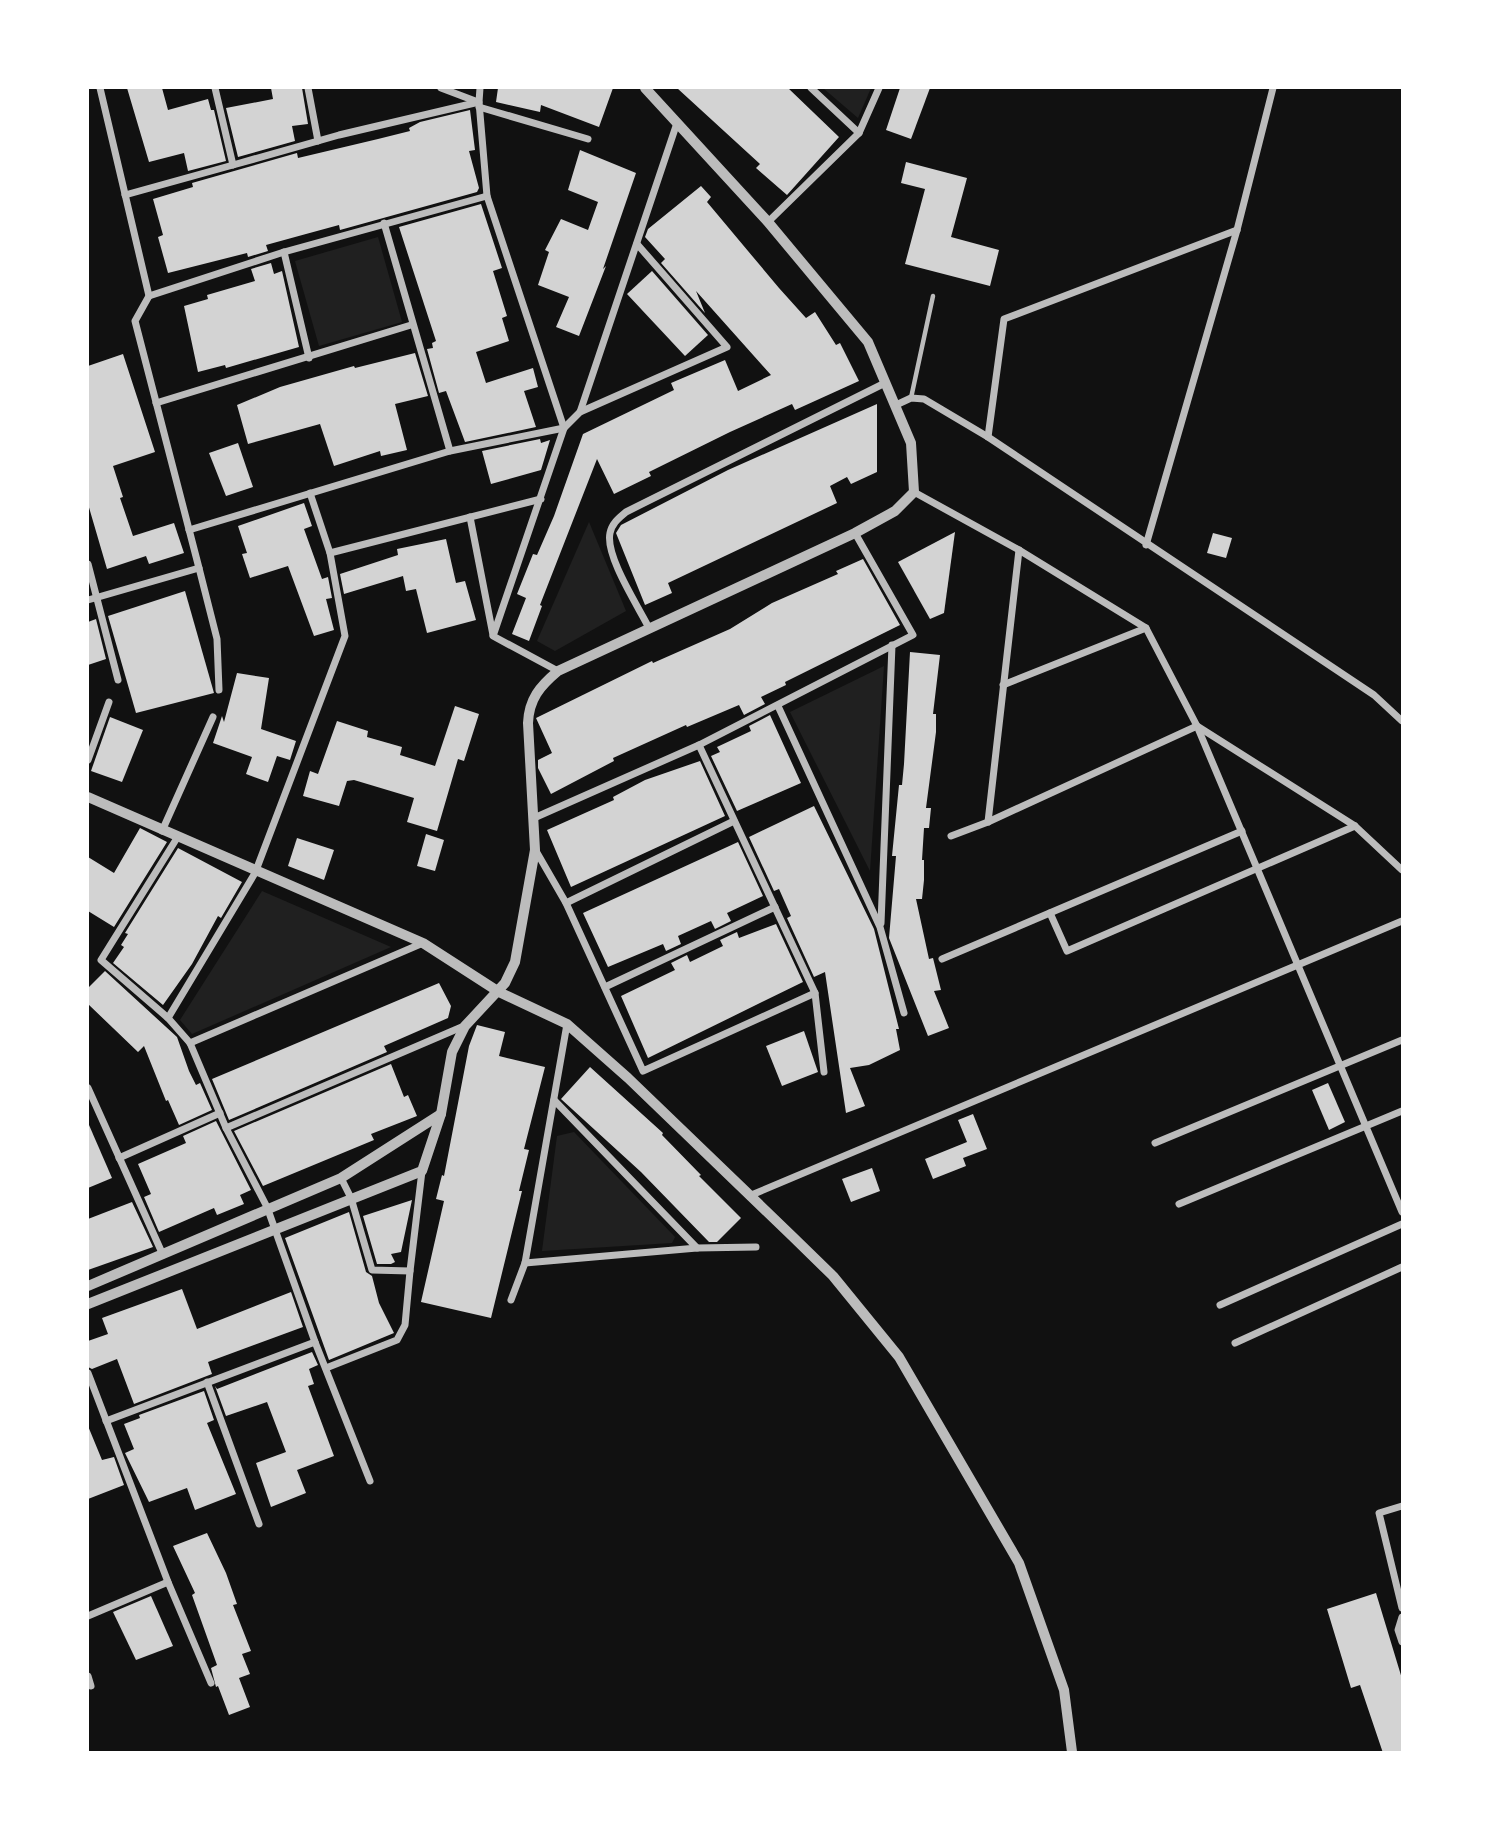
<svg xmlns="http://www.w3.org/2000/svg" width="1490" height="1840" viewBox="0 0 1490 1840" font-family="Cabin,sans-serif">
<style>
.green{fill:#202020}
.building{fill:#d3d3d3}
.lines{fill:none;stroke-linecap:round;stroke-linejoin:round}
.service{stroke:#bcbcbc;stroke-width:4.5}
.minor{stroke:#bcbcbc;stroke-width:7}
.tertiary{stroke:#bcbcbc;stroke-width:10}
</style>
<rect width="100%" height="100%" fill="#111"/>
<g class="green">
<polygon points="823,88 871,88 858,118"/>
<polygon points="378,237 402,322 319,346 295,261"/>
<polygon points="589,522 626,611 555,651 537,641"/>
<polygon points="884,666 870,871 790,712"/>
<polygon points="262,891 391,947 192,1034 180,1020"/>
<polygon points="574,1132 675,1237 672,1243 542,1251 557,1136"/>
</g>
<g class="building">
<polygon points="127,88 162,88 168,110 208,99 211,110 214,110 226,161 188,171 184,153 149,162"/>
<polygon points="271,88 302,88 308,124 292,126 295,141 238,157 226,108 273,99"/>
<polygon points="498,88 613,88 599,127 541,105 540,112 496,102"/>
<polygon points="677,88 788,88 839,137 787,195 756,168 760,164"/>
<polygon points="900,88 930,88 911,139 886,130"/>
<polygon points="470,110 475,150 469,151 479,188 477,192 340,230 339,225 306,234 266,245 268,251 248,257 247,253 168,273 158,237 163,235 153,199 193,187 192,183 297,153 298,158 378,139 410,131 409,128 420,122"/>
<polygon points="580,150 636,173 603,269 606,266 579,336 556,327 569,297 538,285 549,252 545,250 561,219 588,230 598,202 568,190"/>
<polygon points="906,162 967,178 951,237 999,250 990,286 905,264 925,189 901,183"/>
<polygon points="701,186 711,197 707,202 779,288 806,318 815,312 836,345 840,343 859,381 795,410 792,404 730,432 649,472 651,476 614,494 597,459 540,605 542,606 529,641 512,634 526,598 517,594 533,554 537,555 554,516 583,434 674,390 671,383 725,360 738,391 771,375 696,291 705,313 661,263 665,259 645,237 648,229"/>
<polygon points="481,204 502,268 493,271 507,316 502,318 509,341 476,352 486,383 533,368 538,387 524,391 536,427 465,442 446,391 439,393 427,349 433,348 432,343 436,341 399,227"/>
<polygon points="271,263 274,274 282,271 299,347 226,368 225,365 198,372 184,306 208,299 207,295 255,281 251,269"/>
<polygon points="652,271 708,335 685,356 627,294"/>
<polygon points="415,353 428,396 395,404 407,450 381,456 380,451 334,466 320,424 248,444 237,405 280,387 354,366 355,368"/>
<polygon points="123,354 155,452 113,466 123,497 120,498 133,536 174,523 184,553 149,564 146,556 107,569 88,504 88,366"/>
<polygon points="877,404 877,472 851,484 847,477 830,486 837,503 668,583 672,593 645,605 616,533 621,525 728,470"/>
<polygon points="540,439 541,443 550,440 541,470 491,484 482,451"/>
<polygon points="238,443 253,487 226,496 209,453"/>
<polygon points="304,503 312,526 304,529 322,579 328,577 332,598 326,599 334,630 314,636 288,566 250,578 242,554 247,553 238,526"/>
<polygon points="955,532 944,613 930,619 898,562"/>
<polygon points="1213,533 1232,538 1226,558 1207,553"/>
<polygon points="446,539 456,583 465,581 476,620 427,633 416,589 406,591 403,576 344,594 340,574 398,555 397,549"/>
<polygon points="863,559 900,625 785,682 786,685 761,697 765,704 744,715 739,705 687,727 686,725 613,758 614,761 551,794 538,768 538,760 552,753 536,718 652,661 653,663 730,629 772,603 838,574 836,571"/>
<polygon points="185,591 214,693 136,713 108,616"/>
<polygon points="96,619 106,659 88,665 88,622"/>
<polygon points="910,652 940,655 933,714 936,714 936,732 926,808 931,808 929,828 924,828 922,860 924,860 924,880 922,899 916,899 929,959 933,958 941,990 934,991 949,1028 928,1036 889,938 896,856 892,856 899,785 902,785 904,764"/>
<polygon points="237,673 269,678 261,729 296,741 290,760 277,756 268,782 246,774 252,757 213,743 222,716 224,722"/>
<polygon points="455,706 479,714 464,761 458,759 437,831 407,822 414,798 354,780 347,781 339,806 303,796 310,771 318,774 337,721 368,731 367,737 402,747 400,755 435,766"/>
<polygon points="770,715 801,783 737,811 711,756 720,752 717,747 751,731 749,726"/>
<polygon points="110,717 143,730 122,782 91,771"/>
<polygon points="700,761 725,816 571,887 547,830 614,800 613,797 645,780"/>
<polygon points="814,806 874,929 899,1029 896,1029 900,1050 869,1065 850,1068 865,1106 846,1113 825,972 814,977 787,918 791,916 779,889 774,891 749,837"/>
<polygon points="140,828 167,842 114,927 88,911 88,857 114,873"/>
<polygon points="426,834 444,840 435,871 417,866"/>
<polygon points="297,838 334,850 324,880 288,866"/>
<polygon points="738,842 763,896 727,913 731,921 715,929 711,921 678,936 681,944 666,951 663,944 608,967 583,913"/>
<polygon points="178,848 242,882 221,918 218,916 192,964 163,1005 113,963 124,947 121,945 128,934 125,933"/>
<polygon points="776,924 803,982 648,1058 621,996 675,970 671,963 687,955 690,962 723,946 720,940 737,932 739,938"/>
<polygon points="105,971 177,1037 189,1071 196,1085 200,1083 212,1110 179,1125 168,1100 166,1101 144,1046 138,1052 88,1004 88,988"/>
<polygon points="439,983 451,1006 448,1018 384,1046 387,1052 229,1120 212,1079"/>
<polygon points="477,1025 505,1032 499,1056 545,1067 524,1149 529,1150 519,1191 522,1191 491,1318 421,1302 444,1201 436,1199 442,1175 444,1176 469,1046"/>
<polygon points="804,1031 818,1072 782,1086 766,1046"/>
<polygon points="391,1064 404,1097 408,1095 417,1116 371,1134 374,1140 263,1186 234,1131"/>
<polygon points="590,1067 663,1133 662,1135 701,1175 699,1176 741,1218 717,1242 709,1242 641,1172 561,1099"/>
<polygon points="1328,1083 1345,1122 1329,1130 1312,1090"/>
<polygon points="973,1114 987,1149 963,1158 966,1166 933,1179 925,1159 967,1142 958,1120"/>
<polygon points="216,1121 251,1190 240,1195 244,1204 217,1215 214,1208 159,1232 144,1197 151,1194 138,1164 186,1143 183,1136"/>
<polygon points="89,1125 112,1178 88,1188 88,1126"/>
<polygon points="872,1168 880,1191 851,1202 842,1179"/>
<polygon points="412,1200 401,1252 391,1254 395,1262 391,1264 377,1264 363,1216"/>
<polygon points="132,1202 153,1247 88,1270 88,1219"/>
<polygon points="349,1212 366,1272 372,1276 379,1303 394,1333 329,1360 285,1238"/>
<polygon points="182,1289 197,1329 291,1292 303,1327 208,1362 212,1374 134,1404 117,1359 92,1369 88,1367 88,1341 108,1334 102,1318"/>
<polygon points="312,1352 318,1365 309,1369 314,1384 308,1386 334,1456 297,1470 306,1493 271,1507 256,1463 286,1452 267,1402 226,1416 215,1386 217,1389"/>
<polygon points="204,1391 214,1420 207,1423 236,1494 195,1510 187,1488 149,1502 125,1453 134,1449 124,1424 140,1418 139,1415"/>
<polygon points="88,1426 102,1460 114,1457 124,1485 88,1499"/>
<polygon points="207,1533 226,1573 237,1604 233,1605 251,1651 242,1654 250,1674 239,1678 250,1707 229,1715 218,1686 216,1687 211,1668 217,1665 192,1595 195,1593 173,1546"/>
<polygon points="1376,1593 1403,1682 1403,1753 1383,1753 1360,1685 1351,1688 1327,1609"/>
<polygon points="151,1596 173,1646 136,1660 113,1612"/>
</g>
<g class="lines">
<polyline class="service" points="911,398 933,296"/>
<g class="minor">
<polyline points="215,88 233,165 339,135 479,102"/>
<polyline points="308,88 318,141"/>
<polyline points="441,88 478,102"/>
<polyline points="480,88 479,102 487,196 564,428 493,636 558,671"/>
<polyline points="811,88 859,133"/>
<polyline points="479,107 588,139"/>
<polyline points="125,195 233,165"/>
<polyline points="768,222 859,133 879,88"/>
<polyline points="384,223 450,451"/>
<polyline points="284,252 309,358"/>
<polyline points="149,296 284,252 487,196"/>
<polyline points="156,403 411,325"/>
<polyline points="896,405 911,398 924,399 988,437 1374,695 1402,721"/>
<polyline points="580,412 677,123"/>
<polyline points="988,437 1004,319 1237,230"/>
<polyline points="914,492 1019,550 1146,628 1197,726 1355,826 1402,870"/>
<polyline points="470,517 493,635"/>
<polyline points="189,530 450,451 564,428 580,412 727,347 637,244"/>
<polyline points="1146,545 1237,230 1273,88"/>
<polyline points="330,553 541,499"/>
<polyline points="88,564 118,680"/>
<polyline points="199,568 217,639 219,690"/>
<polyline points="88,600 199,568 135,321 149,296 100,88"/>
<path d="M 649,628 C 638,606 605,556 610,533 C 612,523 619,518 626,512 L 883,384"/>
<polyline points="1003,685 1146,628"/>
<polyline points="778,706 880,927 904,1013"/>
<polyline points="699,745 815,993 824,1072"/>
<polyline points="88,760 109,702"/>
<polyline points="534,818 699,745 913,635 855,533"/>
<polyline points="988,822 1019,550"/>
<polyline points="162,831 213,717"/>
<polyline points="951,836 988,822 1197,726 1402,1212"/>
<polyline points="177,838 101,960 168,1018 190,1043 226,1128 267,1207 315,1342 370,1481"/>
<polyline points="536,851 566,903 643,1071 815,993"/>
<polyline points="566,903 734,821"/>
<polyline points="1050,913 1067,951 1355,826"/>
<polyline points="881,923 892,645"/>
<polyline points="942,959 1242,831"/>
<polyline points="605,987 775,907"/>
<polyline points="168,1018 255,873 345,636 330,553 310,493"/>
<polyline points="190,1043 423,943"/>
<polyline points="88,1088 163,1255"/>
<polyline points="226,1128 464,1026"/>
<polyline points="1155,1143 1402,1040"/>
<polyline points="119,1158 220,1113"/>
<polyline points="341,1178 351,1198 372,1270 410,1271 422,1171"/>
<polyline points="749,1196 1402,921"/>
<polyline points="1179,1204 1402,1111"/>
<polyline points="697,1248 756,1247"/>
<polyline points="525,1263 697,1248 554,1100"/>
<polyline points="511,1300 525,1263 567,1024"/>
<polyline points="1220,1305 1402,1224"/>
<polyline points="1235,1343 1402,1267"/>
<polyline points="326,1368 397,1340 405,1325 410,1271"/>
<polyline points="88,1373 168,1582 211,1683"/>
<polyline points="207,1382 259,1524"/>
<polyline points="106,1421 315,1342"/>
<polyline points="1402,1506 1379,1513 1402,1608"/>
<polyline points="88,1616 168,1582"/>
<polyline points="1402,1617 1398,1630 1402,1642"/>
<polyline points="88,1676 91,1686"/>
</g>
<g class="tertiary">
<polyline points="88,797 423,943 499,992 567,1024 628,1078 792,1236 833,1276 899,1357 1019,1563 1064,1690 1072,1752"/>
<polyline points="88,1286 341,1178 441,1114"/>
<path d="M 88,1304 L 422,1171 L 441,1114 L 452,1052 L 465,1026 L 505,983 L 515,962 L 535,850 L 528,723 C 529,699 540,686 558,671 L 855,533 L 895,511 L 914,492 L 911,443 L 868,342 L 768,222 L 645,88"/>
</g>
</g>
<rect width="1490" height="1840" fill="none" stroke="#ffffff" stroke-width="178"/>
</svg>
